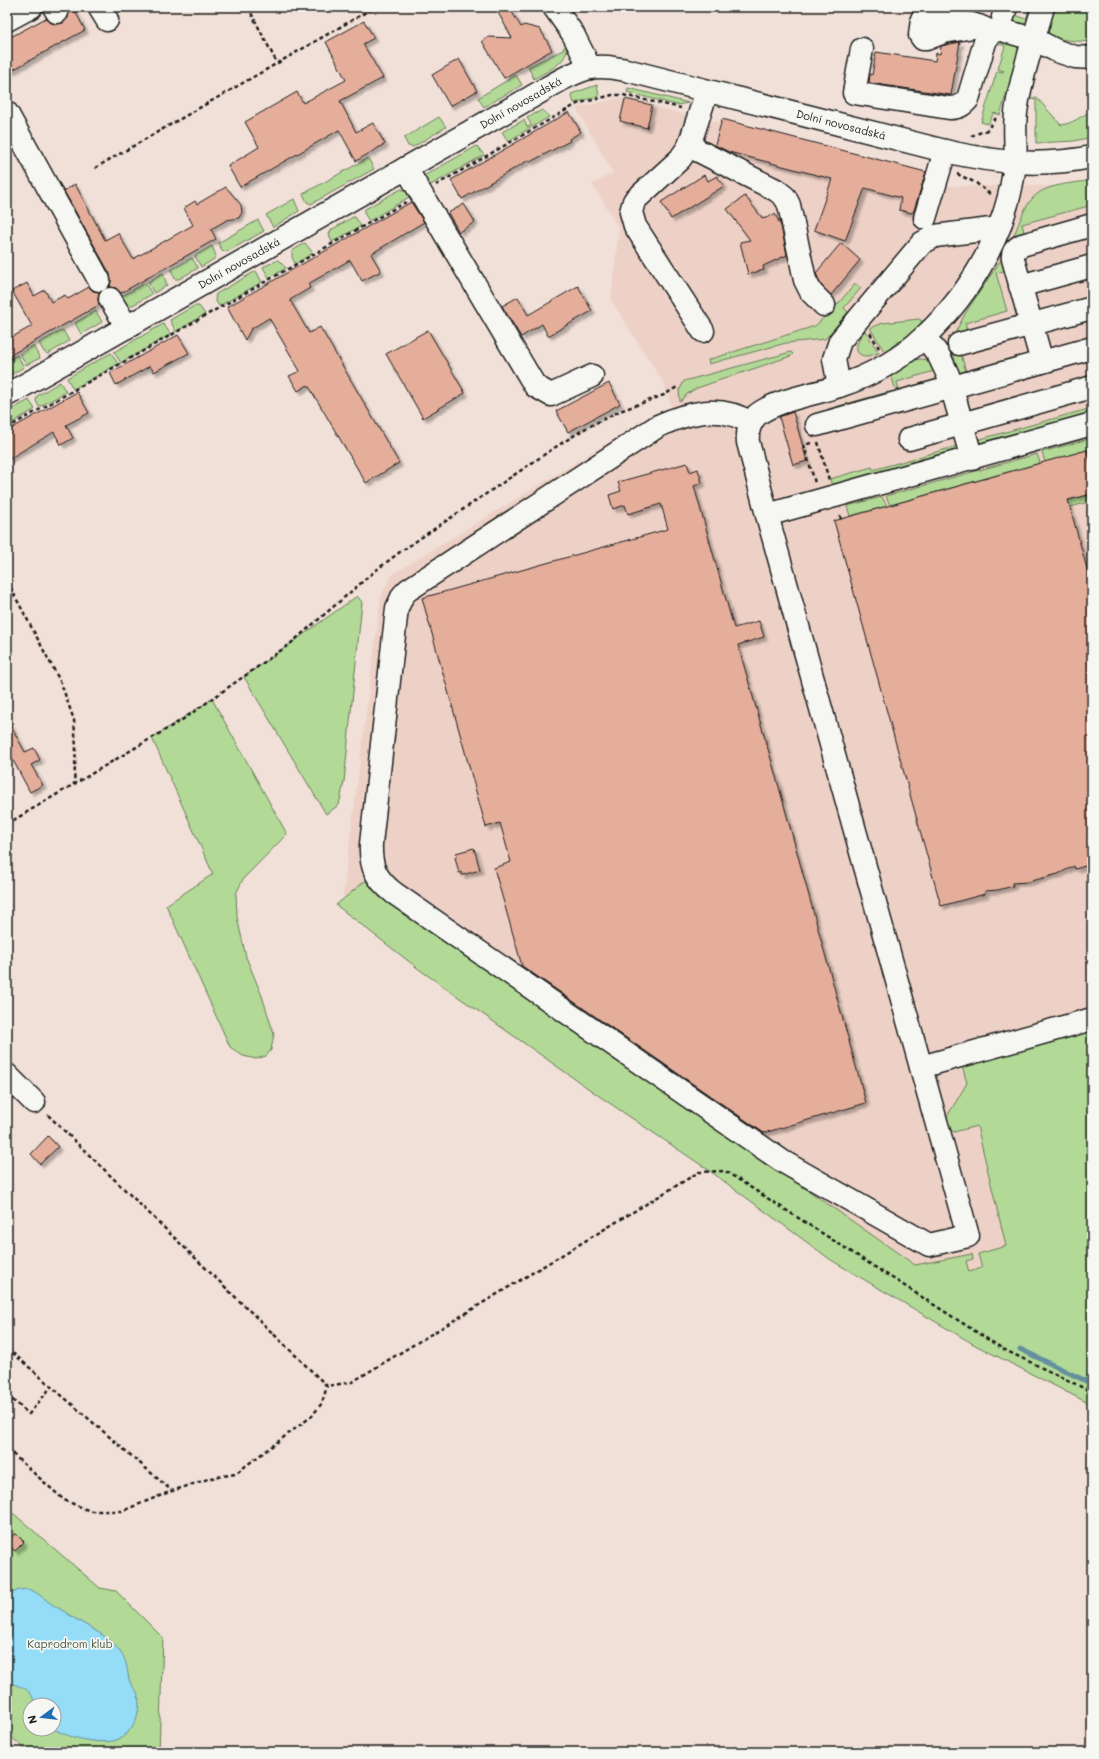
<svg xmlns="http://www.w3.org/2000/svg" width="1099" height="1759" viewBox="0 0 1099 1759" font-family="Mali,sans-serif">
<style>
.built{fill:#edd1c6}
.green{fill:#b2da96;stroke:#677b59;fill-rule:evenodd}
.water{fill:#95dcf7;stroke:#658f9f}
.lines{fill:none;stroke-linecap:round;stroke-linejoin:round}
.stream{stroke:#658f9f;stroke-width:5}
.building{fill:#e5ae9b;stroke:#1c1c1c;filter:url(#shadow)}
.minor-casing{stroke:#1c1c1c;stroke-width:25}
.major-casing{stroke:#1c1c1c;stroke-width:25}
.path{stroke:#1c1c1c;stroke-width:2.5;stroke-dasharray:4 3;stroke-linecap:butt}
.minor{stroke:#f6f6f2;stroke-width:22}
.major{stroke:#f6f6f2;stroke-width:22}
.labels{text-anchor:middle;stroke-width:3.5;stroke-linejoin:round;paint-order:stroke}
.street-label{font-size:11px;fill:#1c1c1c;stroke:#f6f6f2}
.park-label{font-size:11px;fill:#495541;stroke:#f6f6f2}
</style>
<defs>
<filter id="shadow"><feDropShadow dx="3.5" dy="3.5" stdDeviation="1" flood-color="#0004"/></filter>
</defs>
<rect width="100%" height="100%" fill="#f1e0d8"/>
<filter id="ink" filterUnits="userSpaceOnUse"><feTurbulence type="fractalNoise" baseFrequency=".025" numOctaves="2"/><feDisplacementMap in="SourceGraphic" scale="8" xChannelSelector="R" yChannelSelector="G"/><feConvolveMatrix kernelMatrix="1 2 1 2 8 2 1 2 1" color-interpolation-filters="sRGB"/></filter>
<g filter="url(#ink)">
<polygon class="built" points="619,98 720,123 722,119 874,158 928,173 944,181 949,186 1067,186 1092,182 1092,1363 911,1278 346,902 343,894 381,596 393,574 644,421 673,411 664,384 611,300 619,228 592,184 613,173 576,108"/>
<g class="green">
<path d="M 1030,7 L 1034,7 C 1025,32 1019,25 999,16 L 1013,14 L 1026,19 Z"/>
<path d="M 1054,7 L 1092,7 L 1092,42 C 1078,41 1061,41 1049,35 L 1048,31 Z"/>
<polygon points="995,40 1016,44 1019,52 1000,115 994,113 988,124 981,122 997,71 1003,72 1004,71 998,69 1005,46 994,42"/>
<path d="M 564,47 L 567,48 C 566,65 546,71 534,79 L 528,67 L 563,50 Z"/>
<polygon points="516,75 522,85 484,107 478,98"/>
<polygon points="597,85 599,96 574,103 571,94"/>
<polygon points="628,88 689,103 676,105 627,92"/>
<path d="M 1032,98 L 1037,98 L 1061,125 C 1072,124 1081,116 1092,111 L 1092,137 L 1074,141 L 1036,143 L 1036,100 L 1030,99 Z"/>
<polygon points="542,110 545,112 549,117 508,141 502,132 524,120 527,127 530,126 531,124 527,118"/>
<polygon points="439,117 446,127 413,147 408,146 404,138"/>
<polygon points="477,146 484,155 422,190 420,178"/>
<polygon points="368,158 374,169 311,204 307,202 303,194"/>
<path d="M 1092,180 L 1092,205 L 1022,224 L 1025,236 L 1012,240 C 1018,227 1022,211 1031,200 C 1044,183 1073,184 1092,180 Z"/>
<polygon points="401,189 406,191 409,197 369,221 364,213 365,209"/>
<polygon points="294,199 299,211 273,227 266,215"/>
<polygon points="353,217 355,217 361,226 332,242 329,235 331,230"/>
<polygon points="258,220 264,231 232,249 227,252 222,250 218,243"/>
<polygon points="305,243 313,253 295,264 292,257 292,251"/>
<polygon points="212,246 216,256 214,259 201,267 195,256"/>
<polygon points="1005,254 1010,269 996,273 1007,311 965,323 968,334 956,337 967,375 960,377 952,350 956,331 966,312"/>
<polygon points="192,258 198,268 179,279 175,279 171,270"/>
<polygon points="278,260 286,268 269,278 263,267"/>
<polygon points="256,271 262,282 219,306 215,300 216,294"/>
<polygon points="163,273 167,285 154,293 148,282"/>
<polygon points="145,283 152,294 124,310 115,300"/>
<polygon points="855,284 861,288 844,308 848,312 825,339 786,343 709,364 708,360 815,326 836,306"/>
<polygon points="194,306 199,306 205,314 176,332 170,320"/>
<polygon points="96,311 102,322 81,334 75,323"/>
<path d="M 919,319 L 922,321 C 918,331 894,345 884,351 L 870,328 L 883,323 Z"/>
<polygon points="163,324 171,334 121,363 114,352"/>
<polygon points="63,330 69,341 48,354 44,352 39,343"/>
<path d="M 865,331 L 879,353 C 875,354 870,356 866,356 C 850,355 858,338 865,331 Z"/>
<polygon points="33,346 40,358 26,365 20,354"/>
<polygon points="791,352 793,354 791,356 697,388 687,394 680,402 679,391 684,381"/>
<polygon points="111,353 118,364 73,389 67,378"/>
<polygon points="17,355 24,367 7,377 7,361"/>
<polygon points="921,359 928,360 938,370 938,383 934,371 897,382 900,394 897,394 891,375 911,361"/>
<polygon points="60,382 66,392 39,407 36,401 37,396"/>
<polygon points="888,392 890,396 828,414 828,409"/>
<polygon points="29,400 35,409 7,426 7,412"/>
<polygon points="1092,408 1092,413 980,444 977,440"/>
<polygon points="1092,438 1092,469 1087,450 1045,462 1042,452"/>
<polygon points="957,446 958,450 832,487 830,479 872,467 873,470"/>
<polygon points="1037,454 1040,463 890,505 886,496"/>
<polygon points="1092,494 1092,501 1060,510 1059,503"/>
<polygon points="882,497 887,506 850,516 847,506"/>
<polygon points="1092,565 1092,587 1086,566"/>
<polygon points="357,596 362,602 344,782 339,805 326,814 244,677"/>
<polygon points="212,699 287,834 243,879 236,894 237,917 246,957 262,996 274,1034 271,1050 266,1056 256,1059 243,1056 230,1047 166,905 213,874 152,738"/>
<polygon points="365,881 915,1265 972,1254 973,1259 966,1261 969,1272 982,1268 978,1254 1006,1246 977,1126 954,1132 948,1128 945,1120 967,1083 962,1066 1092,1030 1092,1405 975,1345 831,1260 710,1171 602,1098 420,970 336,905"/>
<path d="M 7,1508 L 100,1588 L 116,1591 L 163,1638 L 159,1752 L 28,1752 L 7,1733 ZM 30,1705 L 54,1705 L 54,1729 L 30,1729 Z"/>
</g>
<path class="water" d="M 27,1589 C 37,1591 44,1599 53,1605 C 59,1608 65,1612 71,1616 C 89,1628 111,1636 123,1656 C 128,1665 127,1674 130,1682 C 132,1687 135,1689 137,1692 C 140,1699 139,1712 136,1719 C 133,1726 128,1734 121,1738 C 106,1747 68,1738 54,1729 L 54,1705 L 36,1705 C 28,1684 23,1690 7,1681 L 7,1595 L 19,1590 Z"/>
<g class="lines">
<polyline class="stream" points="1020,1349 1092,1384"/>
</g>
<g class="building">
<polygon points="68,7 73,7 85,30 7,73 7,39 46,18 51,23 58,24 63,23 68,18 69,12"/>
<polygon points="495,7 509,7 521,27 524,25 540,29 552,50 504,78 482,41 489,37 512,38"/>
<polygon points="364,21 374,38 363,44 383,78 340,101 356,132 373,123 385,144 356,161 339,130 240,187 228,166 259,147 245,122 297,92 303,103 346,80 326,42"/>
<polygon points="960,42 951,95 869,83 870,74 872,75 876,52 935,61 936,53 940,54 941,46"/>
<polygon points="459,59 477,91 450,106 432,75"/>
<polygon points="625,99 652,105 647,128 620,121"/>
<polygon points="569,112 581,132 569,139 570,141 530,162 529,160 462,199 451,180"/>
<polygon points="722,119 926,172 914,210 912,213 899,210 901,198 865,188 845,241 814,230 832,179 729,152 715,145"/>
<polygon points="704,175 708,181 717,176 724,186 671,219 661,202"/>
<polygon points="75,184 105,240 118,233 133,259 193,225 184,208 195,201 197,204 226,187 241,205 242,212 239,218 227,220 211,229 216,239 121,293 116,288 110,287 111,281 110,274 64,191"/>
<polygon points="745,196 763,219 775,214 781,226 787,255 763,266 764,270 748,274 740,242 750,240 727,209"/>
<polygon points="411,202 424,222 371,254 381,271 362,281 350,260 308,284 310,288 290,300 309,333 320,327 399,463 366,483 308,385 298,391 289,376 300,371 269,318 251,329 245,340 227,307"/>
<polygon points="464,204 475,222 459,232 448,213"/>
<polygon points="841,243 860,260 831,295 821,285 816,273"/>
<polygon points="27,283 34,296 45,290 51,302 65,295 68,299 89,287 93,291 100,292 98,299 99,305 7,357 7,340 32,326 12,291"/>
<polygon points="578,286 592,311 548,336 542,324 521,337 502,306 518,297 528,315"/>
<polygon points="428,330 465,393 423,418 386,354"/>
<polygon points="178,335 189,353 154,372 150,366 116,385 110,373"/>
<polygon points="609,383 620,404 568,432 556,411"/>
<polygon points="77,392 89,413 66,425 73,438 61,445 54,432 7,460 7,431"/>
<polygon points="793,412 807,461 793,465 779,417"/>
<polygon points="1087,450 1092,469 1092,494 1068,500 1092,587 1092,864 1075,869 1074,866 1058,874 1028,882 1012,883 1013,886 998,890 985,891 985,894 941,906 834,521"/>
<polygon points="687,463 690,472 698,469 702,483 694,486 734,628 759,621 764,637 738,645 779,787 866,1103 764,1133 522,966 494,868 511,862 500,823 486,827 422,598 668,529 661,504 628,514 625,505 613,509 609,495 621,491 618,482"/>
<polygon points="7,719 25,752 34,748 40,760 31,765 43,785 30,792 7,749"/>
<polygon points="474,848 480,870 462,875 461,872 459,873 455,857 457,856 456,853"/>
<polygon points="48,1136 58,1147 40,1164 31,1154"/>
<polygon points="15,1533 24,1542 15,1551 7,1543"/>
</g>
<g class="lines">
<defs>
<g id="minor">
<polyline points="54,7 57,12"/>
<polyline points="99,7 107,20"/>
<polyline points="1003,17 1006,7"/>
<polyline points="7,20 31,7"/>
<path d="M 979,26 L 944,32 L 926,39 L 923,39 L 920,35 L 922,19 L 926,16 L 972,24 C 979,26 985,28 991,32"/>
<path d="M 862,49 L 854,93 L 949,108 C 958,108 962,106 968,99 L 985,42 C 989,34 992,30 1001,30 L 1034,39 L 1057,51 L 1075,57 L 1092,58"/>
<polyline points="7,113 99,280"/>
<polyline points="689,146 776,190 785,197 789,205 805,280 811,292 824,305"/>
<polyline points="406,168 535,386 551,395 592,376"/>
<polyline points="925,218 945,151"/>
<polyline points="1020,286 1092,266"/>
<polyline points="110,299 127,327"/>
<polyline points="703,331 635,226 631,212 634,201 680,159 689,146 707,91"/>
<polyline points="925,337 939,356 948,375 972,459"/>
<polyline points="959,344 1092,308"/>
<path d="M 1042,362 L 1013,259 C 1012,252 1016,248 1022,245 L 1092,225"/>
<polyline points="839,386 834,359 840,341 922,243 935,236 999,228"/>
<path d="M 751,423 C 720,404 689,412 658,426 L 408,590 L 403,595 L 397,608 L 371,844 C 370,867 376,879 394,893 L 782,1161 L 929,1245 L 968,1236 L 767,515 L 748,442 C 747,432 749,423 757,415 C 775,400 817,394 839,386 C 870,376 901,359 925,336 C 973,291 1008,229 1015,163 C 1017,144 1013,125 1017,106 C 1022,72 1034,40 1043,7"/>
<polyline points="817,425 1092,348"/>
<polyline points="909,439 1092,387"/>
<polyline points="767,515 1092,424"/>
<polyline points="921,1067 1092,1019"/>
<polyline points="7,1075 34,1102"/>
</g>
<g id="major">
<polyline points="554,7 573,34 590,68"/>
<path id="s1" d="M 7,395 L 526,100 C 546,89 569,73 590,68 C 602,65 615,68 626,70 L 945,151 C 996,163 1040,167 1092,157"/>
</g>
</defs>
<use href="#minor" class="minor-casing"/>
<use href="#major" class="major-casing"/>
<g class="path">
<polyline points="248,7 277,63"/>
<polyline points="971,136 987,130 996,118"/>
<polyline points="95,168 375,7"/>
<polyline points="957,174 976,183 990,194"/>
<polyline points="436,185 577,104 612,95 623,95 681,108"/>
<polyline points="870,333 879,348"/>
<polyline points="7,428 406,202"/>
<polyline points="818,442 829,480"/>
<polyline points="811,443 804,445 815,483"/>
<polyline points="841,519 840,515 842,514"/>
<polyline points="7,581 61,683 74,720 76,747 74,785"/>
<polyline points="7,824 182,720 290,644 375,571 400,552 554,448 586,428 620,411 664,395 677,387"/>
<polyline points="48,1115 327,1386 352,1382 699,1172 725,1171 1003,1349 1092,1392"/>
<polyline points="7,1348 172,1491"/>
<polyline points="7,1395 29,1414 51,1387"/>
<polyline points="7,1449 64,1500 90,1511 122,1511 172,1491 211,1478 235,1474 312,1416 322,1403 327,1386"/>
</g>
<use href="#minor" class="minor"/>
<use href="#major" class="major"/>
</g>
</g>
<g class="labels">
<g class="street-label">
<text dy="4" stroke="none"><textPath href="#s1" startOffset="591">Dolní novosadská</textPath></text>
<text dy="4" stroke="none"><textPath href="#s1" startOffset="927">Dolní novosadská</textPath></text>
<text dy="4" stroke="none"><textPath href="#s1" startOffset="267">Dolní novosadská</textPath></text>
</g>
<g class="park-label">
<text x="70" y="1648">Kaprodrom klub</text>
</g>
</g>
<rect width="1099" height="1759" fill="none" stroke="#f6f6f2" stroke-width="24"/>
<rect x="12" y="12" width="1075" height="1735" fill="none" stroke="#1c1c1c" stroke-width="1.5" filter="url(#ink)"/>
<g transform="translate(42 1717) rotate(255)"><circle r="19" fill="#f6f6f2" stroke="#9f9f9c"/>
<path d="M0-3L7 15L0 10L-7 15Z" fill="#1f6fb2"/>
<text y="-6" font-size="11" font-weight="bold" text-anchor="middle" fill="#1c1c1c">N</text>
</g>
</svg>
